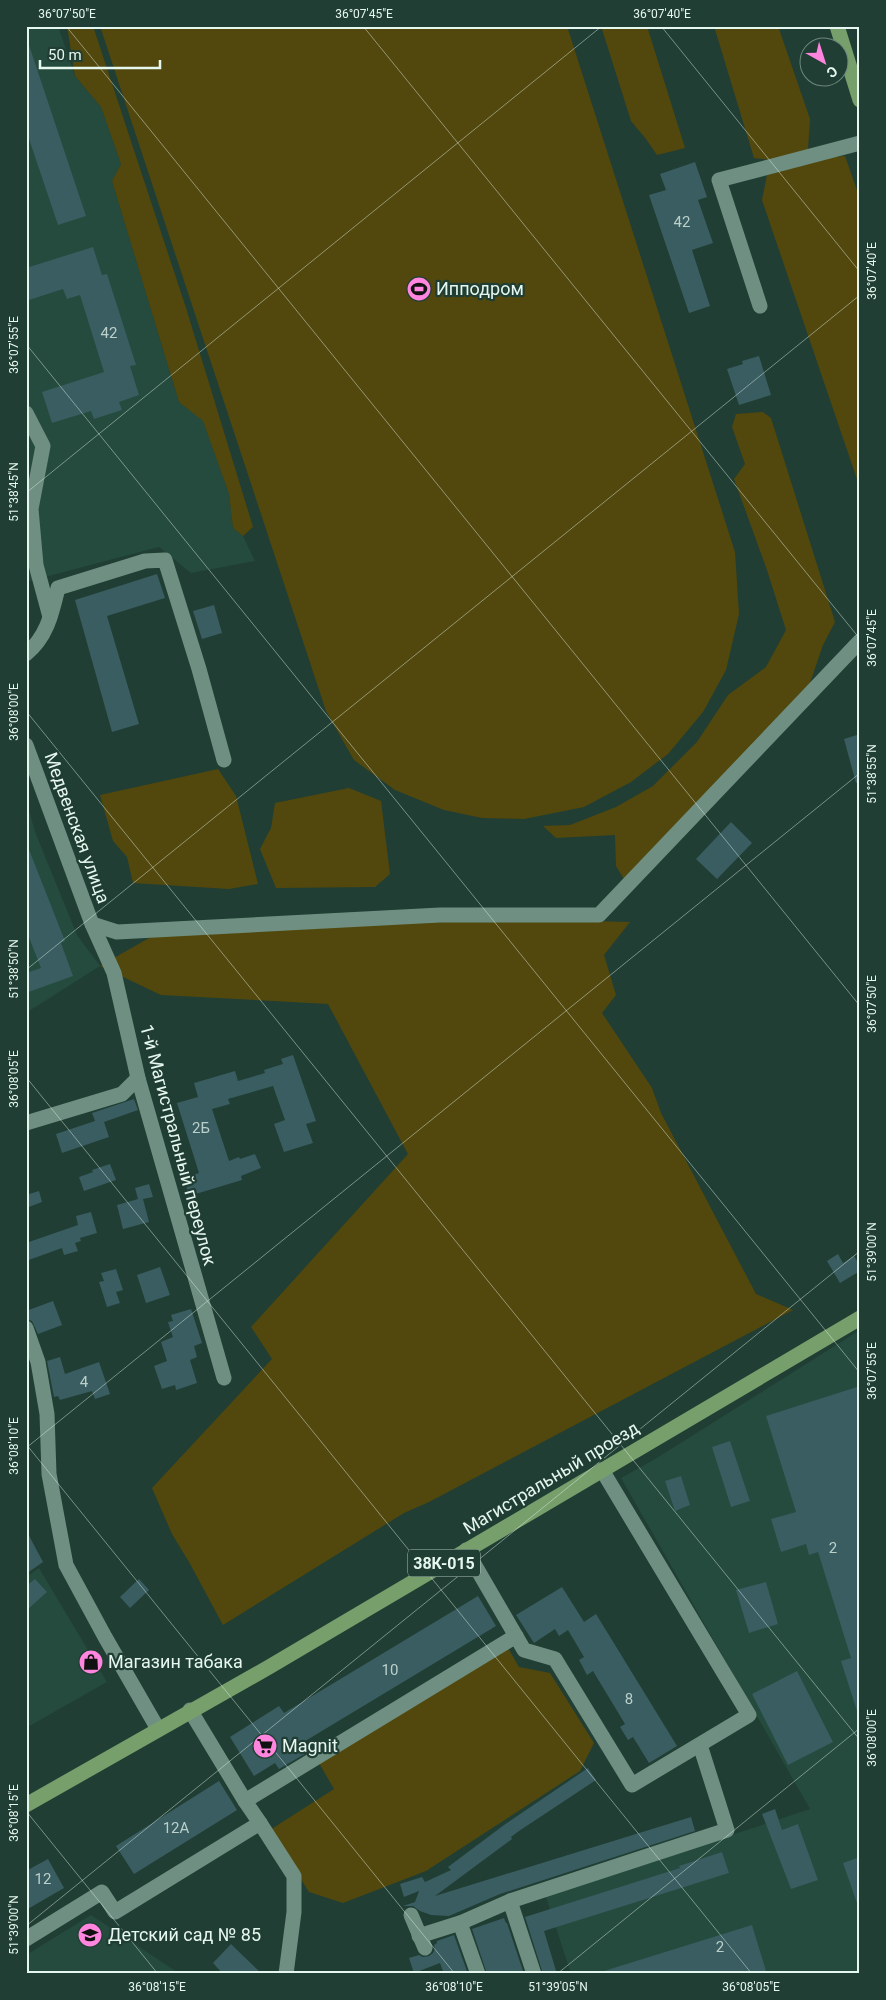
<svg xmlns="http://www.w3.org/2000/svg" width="886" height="2000" viewBox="0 0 886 2000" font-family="Roboto,sans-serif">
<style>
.built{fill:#244b3d}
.green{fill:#52480d}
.building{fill:#395d60}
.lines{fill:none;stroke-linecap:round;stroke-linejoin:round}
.minor{stroke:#6e8f81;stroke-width:15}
.major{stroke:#779f6c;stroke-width:15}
.ticks{fill:none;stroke:#e6f7ef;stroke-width:1;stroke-opacity:0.45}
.labels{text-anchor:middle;stroke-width:4.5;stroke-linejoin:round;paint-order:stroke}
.number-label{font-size:15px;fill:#bbd0cb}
.shield{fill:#203e33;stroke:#abc0b7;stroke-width:1}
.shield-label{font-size:16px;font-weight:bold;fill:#e6f7ef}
.poi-label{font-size:18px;fill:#e6f7ef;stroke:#203e33;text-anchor:start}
.street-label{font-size:18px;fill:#e6f7ef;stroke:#203e33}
.neatline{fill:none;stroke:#e6f7ef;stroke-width:2}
.ticks-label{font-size:12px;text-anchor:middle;fill:#e6f7ef}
</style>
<rect width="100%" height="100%" fill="#203e33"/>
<g class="built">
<polygon points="26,26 58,26 75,76 101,107 121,164 112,181 179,402 203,420 229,494 233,528 243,536 255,561 191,573 159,547 26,582"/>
<polygon points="26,801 36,834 77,935 100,966 26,1013"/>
<polygon points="860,1330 860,1974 571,1974 546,1897 810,1809 621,1478 655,1459"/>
<polygon points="39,1568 107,1682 26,1728 26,1577"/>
<polygon points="91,1915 180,1974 26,1974 26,1955"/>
</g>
<g class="green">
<polygon points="67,26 93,26 186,308 253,527 243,536 233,528 229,494 203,421 179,402 112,181 121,164 101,107 75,76"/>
<polygon points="100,26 567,26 735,552 739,614 726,670 703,712 668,754 631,782 584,807 524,819 482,818 444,810 395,790 354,760 326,711"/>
<polygon points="601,26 647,26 685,148 657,155 646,139 631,121"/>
<polygon points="714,26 778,26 810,119 808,150 771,160 754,158"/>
<polygon points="845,156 860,199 860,488 762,200 767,175 824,158"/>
<polygon points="763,412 771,418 835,622 823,645 810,683 625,881 616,866 615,835 556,838 543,826 570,825 616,807 653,786 697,742 728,695 766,667 786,630 767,570 734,479 745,464 732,427 736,414"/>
<polygon points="218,769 236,796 258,884 229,889 133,883 127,857 113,841 100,795"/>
<polygon points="349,788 381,801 390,874 375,887 276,888 260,849 271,828 275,803"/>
<polygon points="431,917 630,922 604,955 616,995 602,1013 652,1088 661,1113 756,1294 793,1310 429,1502 404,1513 223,1625 189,1562 172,1534 152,1488 272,1359 251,1327 408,1154 328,1004 161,995 100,966 156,934"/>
<polygon points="508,1648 519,1667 550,1673 594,1743 580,1771 426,1871 343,1903 309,1892 270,1830 334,1789 319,1763"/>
</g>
<g class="building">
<polygon points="26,45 29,45 86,216 58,225 26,130"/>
<polygon points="695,162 707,197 698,200 713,243 692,250 710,306 689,313 649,195 666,190 660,174"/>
<polygon points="93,247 102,275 107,274 136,365 130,366 139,395 119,402 122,410 94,419 91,411 52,423 42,392 104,372 80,295 67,299 63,289 26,301 26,268"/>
<polygon points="759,356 771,395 739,405 727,369 743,364 742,361"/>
<polygon points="157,574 165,598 107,616 139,724 112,732 75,600"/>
<polygon points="214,605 222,633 202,639 193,611"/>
<polygon points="860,734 860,782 856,783 844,739"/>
<polygon points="731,822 752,843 717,879 696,859"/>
<polygon points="26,842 65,941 61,943 73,976 26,993 26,973 41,968 26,930"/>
<polygon points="293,1055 316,1121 306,1124 313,1143 284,1152 274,1124 285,1120 273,1086 228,1099 230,1104 212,1109 229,1161 239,1157 240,1159 255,1154 261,1168 241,1176 242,1180 189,1196 184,1178 199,1173 177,1103 198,1097 194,1083 235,1071 238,1081 265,1073 264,1070 283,1064 281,1059"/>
<polygon points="134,1099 138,1110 104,1122 109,1137 62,1153 56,1134 95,1121 92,1113"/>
<polygon points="110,1164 116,1180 84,1191 79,1177 93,1172 92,1170"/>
<polygon points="149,1184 153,1197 143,1199 149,1222 123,1229 117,1205 138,1199 135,1188"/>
<polygon points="39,1191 42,1202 26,1208 26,1195"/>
<polygon points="91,1212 97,1233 80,1238 81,1241 75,1243 78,1251 64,1255 62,1248 26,1261 26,1243 78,1225 76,1216"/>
<polygon points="838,1254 843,1263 854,1256 860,1266 860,1271 840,1283 827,1261"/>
<polygon points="160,1267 170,1295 146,1303 137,1275"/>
<polygon points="116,1269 123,1290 116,1292 120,1303 107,1307 99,1282 104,1281 101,1273"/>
<polygon points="53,1301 62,1325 38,1334 32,1321 26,1319 26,1311"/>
<polygon points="191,1309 202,1343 194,1346 197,1357 190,1360 197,1383 176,1390 175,1385 162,1389 154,1366 167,1361 161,1342 173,1337 168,1322 173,1321 171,1315"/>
<polygon points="60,1357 65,1374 99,1362 110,1394 95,1399 92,1391 60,1400 58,1396 54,1397 47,1361"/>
<polygon points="860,1386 860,1710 857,1711 841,1661 851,1658 818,1552 809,1555 806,1544 781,1552 771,1519 796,1512 766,1416"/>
<polygon points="730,1441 750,1501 731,1507 712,1447"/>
<polygon points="681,1476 690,1505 675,1511 665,1481"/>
<polygon points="26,1530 43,1562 26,1574"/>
<polygon points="35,1579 47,1592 26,1611 26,1586"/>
<polygon points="139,1579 149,1590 130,1608 120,1597"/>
<polygon points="766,1582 778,1624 749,1633 736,1590"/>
<polygon points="562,1587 584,1622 596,1614 677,1746 649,1763 633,1737 628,1740 620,1727 625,1724 593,1671 587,1675 579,1660 584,1657 568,1630 559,1636 555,1629 534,1643 516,1615"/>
<polygon points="478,1596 496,1626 302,1743 308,1752 279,1769 275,1763 254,1776 230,1737 279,1706 284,1713"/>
<polygon points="797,1671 833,1742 788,1765 752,1694"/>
<polygon points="588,1768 596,1780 519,1831 511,1837 512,1839 435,1896 691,1817 695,1831 500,1894 449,1916 431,1915 420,1911 413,1906 403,1906 415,1902 419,1891 404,1897 400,1884 422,1877 425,1882 451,1870 448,1867 504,1825"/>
<polygon points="219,1781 237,1810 134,1874 116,1846"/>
<polygon points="775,1809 782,1830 798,1824 818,1880 791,1889 762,1814"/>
<polygon points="722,1852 729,1873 544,1931 557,1974 543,1974 525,1917 680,1868 679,1866"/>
<polygon points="860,1857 860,1906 858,1906 843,1863"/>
<polygon points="48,1859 64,1888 26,1910 26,1871"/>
<polygon points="504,1918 506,1923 507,1923 524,1974 487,1974 472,1929"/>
<polygon points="752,1925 767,1974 605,1974 604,1971"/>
<polygon points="454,1935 468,1974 444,1974 440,1963 414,1973 409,1958 419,1955 423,1957 429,1956 433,1953 435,1949 434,1945 437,1943 437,1941"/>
<polygon points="231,1944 262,1974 223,1974 213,1963"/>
</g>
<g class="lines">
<g class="minor">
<polyline points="760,306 719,180 860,143"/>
<polyline points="26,413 43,446 31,509 36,565 50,617"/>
<path d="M 26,654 C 47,637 52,613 58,588 L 145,561 L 165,560 L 199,669 L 224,760"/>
<polyline points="26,745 92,924 114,973 138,1078 224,1378"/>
<polyline points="92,924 117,932 440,915 599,915 860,641"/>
<polyline points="26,1123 122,1094 138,1078"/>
<polyline points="26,1328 38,1362 47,1414 49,1474 66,1565 105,1637 158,1729"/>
<polyline points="466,1550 524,1650 555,1659 632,1785 749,1715 602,1470"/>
<polyline points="190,1710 245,1801"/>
<polyline points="260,1823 294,1876 294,1912 286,1974"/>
<polyline points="510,1901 534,1974"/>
<polyline points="411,1915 425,1948"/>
<polyline points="460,1923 510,1901 727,1830 700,1745"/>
<polyline points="419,1936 460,1923 478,1974"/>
<polyline points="26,1939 102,1892 115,1912 260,1823 245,1801 516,1636"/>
</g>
<g class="major">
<polyline points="837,26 860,100"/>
<polyline points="26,1805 269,1667 860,1318"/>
</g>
</g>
<path class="ticks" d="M 66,26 L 860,1006M 363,26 L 860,639M 661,26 L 860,272M 26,344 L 860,1373M 26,493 L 602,26M 26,711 L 860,1740M 26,970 L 860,295M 26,1077 L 752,1974M 26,1444 L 455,1974M 26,1448 L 860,773M 26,1811 L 158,1974M 26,1926 L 860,1251M 557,1974 L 860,1728"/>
<defs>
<symbol id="stadium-disc" viewBox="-11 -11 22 22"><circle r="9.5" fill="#ff85de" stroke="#203e33"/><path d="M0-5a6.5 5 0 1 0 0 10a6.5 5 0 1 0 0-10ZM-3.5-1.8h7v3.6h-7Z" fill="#111"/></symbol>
<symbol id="shop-disc" viewBox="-11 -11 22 22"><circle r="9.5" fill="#ff85de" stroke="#203e33"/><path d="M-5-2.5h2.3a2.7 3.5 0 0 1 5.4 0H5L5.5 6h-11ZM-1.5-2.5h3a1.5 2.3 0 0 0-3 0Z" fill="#111"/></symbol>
<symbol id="supermarket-disc" viewBox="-11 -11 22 22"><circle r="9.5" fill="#ff85de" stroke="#203e33"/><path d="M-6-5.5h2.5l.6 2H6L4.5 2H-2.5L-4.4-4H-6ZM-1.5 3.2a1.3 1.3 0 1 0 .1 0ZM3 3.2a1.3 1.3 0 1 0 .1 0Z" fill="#111"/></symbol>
<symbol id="school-disc" viewBox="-11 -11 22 22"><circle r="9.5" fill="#ff85de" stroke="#203e33"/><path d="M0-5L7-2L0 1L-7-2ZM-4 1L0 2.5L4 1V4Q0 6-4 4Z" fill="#111"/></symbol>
</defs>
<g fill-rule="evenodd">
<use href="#stadium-disc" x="405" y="275" width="28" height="28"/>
<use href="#shop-disc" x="77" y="1648" width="28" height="28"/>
<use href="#supermarket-disc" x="251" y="1732" width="28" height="28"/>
<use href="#school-disc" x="76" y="1921" width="28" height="28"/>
</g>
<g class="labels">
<g class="number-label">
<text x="682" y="227">42</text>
<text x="109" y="338">42</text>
<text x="201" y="1133">2Б</text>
<text x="84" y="1387">4</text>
<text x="833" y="1553">2</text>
<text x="390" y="1675">10</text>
<text x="629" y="1704">8</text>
<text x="176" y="1833">12А</text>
<text x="43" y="1884">12</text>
<text x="720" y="1952">2</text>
</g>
<rect class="shield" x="408" y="1549.5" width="72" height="27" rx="4"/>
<g class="shield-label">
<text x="444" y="1569">38К-015</text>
</g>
<g class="poi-label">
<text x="436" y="295">Ипподром</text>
<text x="108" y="1668">Магазин табака</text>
<text x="282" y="1752">Magnit</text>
<text x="108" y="1941">Детский сад № 85</text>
</g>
<g class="street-label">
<text transform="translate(77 828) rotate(70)" y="6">Медвенская улица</text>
<text transform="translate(178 1145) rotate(75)" y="6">1-й Магистральный переулок</text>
<text transform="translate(551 1478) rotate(-31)" y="6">Магистральный проезд</text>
</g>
</g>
<rect width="886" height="2000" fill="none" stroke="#203e33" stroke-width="55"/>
<g transform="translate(824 62) rotate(141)"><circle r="24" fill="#203e33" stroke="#6f887e"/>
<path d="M0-4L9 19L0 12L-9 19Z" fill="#ff85de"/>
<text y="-8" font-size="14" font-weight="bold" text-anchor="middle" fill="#e6f7ef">С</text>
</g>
<path d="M40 60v8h120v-8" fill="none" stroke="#e6f7ef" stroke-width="2.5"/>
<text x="48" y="60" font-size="15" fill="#e6f7ef" stroke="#203e33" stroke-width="4" paint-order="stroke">50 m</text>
<rect x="28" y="28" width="830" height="1944" class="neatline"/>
<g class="ticks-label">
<text x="67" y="18">36°07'50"E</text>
<text x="364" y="18">36°07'45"E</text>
<text x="662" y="18">36°07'40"E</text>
<text transform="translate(872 271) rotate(-90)" y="4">36°07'40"E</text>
<text transform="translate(14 345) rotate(-90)" y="4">36°07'55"E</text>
<text transform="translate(14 492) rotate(-90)" y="4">51°38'45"N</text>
<text transform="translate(872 638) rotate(-90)" y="4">36°07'45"E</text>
<text transform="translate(14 712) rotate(-90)" y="4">36°08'00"E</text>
<text transform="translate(872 774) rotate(-90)" y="4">51°38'55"N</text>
<text transform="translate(14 969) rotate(-90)" y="4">51°38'50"N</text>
<text transform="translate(872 1004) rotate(-90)" y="4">36°07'50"E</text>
<text transform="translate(14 1079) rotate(-90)" y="4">36°08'05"E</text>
<text transform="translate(872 1252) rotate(-90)" y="4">51°39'00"N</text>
<text transform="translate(872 1371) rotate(-90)" y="4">36°07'55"E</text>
<text transform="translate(14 1446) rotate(-90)" y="4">36°08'10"E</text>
<text transform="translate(872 1738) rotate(-90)" y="4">36°08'00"E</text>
<text transform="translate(14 1813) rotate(-90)" y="4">36°08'15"E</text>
<text transform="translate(14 1925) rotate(-90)" y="4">51°39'00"N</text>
<text x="157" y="1991">36°08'15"E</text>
<text x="454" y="1991">36°08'10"E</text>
<text x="558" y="1991">51°39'05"N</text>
<text x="751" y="1991">36°08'05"E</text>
</g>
</svg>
